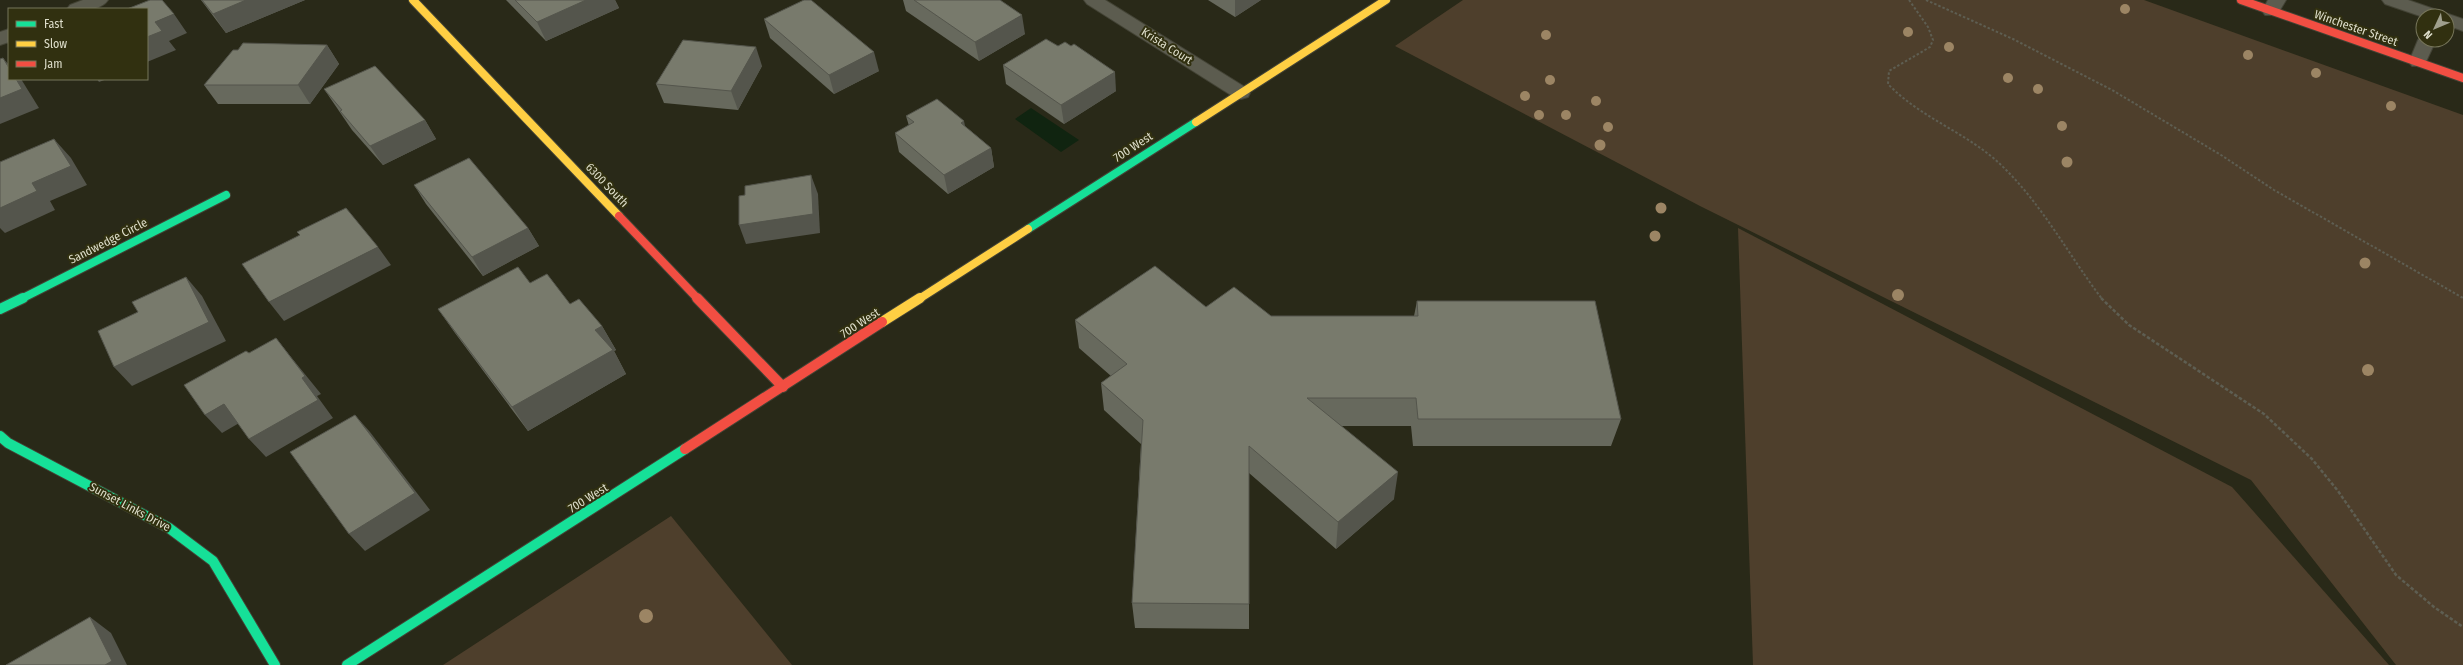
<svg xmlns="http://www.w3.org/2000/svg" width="2463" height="665" viewBox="0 0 2463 665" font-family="'Fira Sans Condensed',sans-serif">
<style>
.green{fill:#4e3f2c}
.water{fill:#102410}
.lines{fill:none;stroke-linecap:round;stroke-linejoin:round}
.street-casing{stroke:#434335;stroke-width:2}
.fast-far1-casing{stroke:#434335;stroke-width:10}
.fast-casing{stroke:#434335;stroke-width:12}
.slow-far1-casing{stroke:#434335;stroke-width:10}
.slow-casing{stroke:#434335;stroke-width:12}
.jam-far1-casing{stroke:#434335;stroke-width:10}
.jam-casing{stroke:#434335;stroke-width:12}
.path-far1{stroke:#5e5e52;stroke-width:2;stroke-dasharray:2.5 2;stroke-linecap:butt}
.path{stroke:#5e5e52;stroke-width:2.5;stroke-dasharray:3.5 2;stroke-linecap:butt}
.street{fill:#5c5c4f;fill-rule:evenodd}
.fast-far1{stroke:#16e098;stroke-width:8}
.fast{stroke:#16e098;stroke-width:10}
.slow-far1{stroke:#ffcf43;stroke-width:8}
.slow{stroke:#ffcf43;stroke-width:10}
.jam-far1{stroke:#f24e42;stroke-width:8}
.jam{stroke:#f24e42;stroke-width:10}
.tree{fill:#9c8564}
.wall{fill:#67695d}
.shaded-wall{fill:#54554c}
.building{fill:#787a6c;stroke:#54554c}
.labels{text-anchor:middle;stroke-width:4;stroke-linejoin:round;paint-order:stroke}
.street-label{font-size:12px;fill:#dfdfcc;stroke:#313010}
</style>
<rect width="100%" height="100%" fill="#292918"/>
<g class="green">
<polygon points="1463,0 2144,0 2463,115 2463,665 2396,665 2251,480 1700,206 1395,46"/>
<polygon points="1738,228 2232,487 2389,665 1753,665"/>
<polygon points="671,516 792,665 443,665"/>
</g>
<polygon class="water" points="1031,108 1079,140 1061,152 1015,119"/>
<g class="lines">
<defs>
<g id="street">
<path d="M 83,0 L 108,0 C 100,12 80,9 67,9 L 70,5 Z"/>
<polygon points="1084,0 1105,0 1248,89 1250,93 1248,97 1241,99 1234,97 1087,4"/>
<polygon points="2268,0 2286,0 2277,15 2265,15 2262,11"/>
<polygon points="2382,0 2408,0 2463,19 2463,31 2447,25 2447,16 2423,17 2385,4"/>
<polygon points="9,29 9,42 0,45 0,32"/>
<polygon points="2423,35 2423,40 2436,40 2424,66 2412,66 2409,62 2418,40"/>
</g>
<g id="fast-far1">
<polyline points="1028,229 1196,122"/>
<polyline points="21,299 226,195"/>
</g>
<g id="fast">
<polyline points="0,309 23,298"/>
<polyline points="0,436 8,443 169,528 213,561 275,665"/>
<polyline points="347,665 685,449"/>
</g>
<g id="slow-far1">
<polyline points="413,0 619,216"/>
<polyline points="1196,122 1386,0"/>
<polyline points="919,299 1028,229"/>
</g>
<polyline id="slow" points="882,322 920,298"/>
<g id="jam-far1">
<polyline points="2241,0 2463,78"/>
<polyline points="619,216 698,299"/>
</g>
<g id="jam">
<polyline points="697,298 783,387"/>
<polyline points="685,449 882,322"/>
</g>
</defs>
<use href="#street" class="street-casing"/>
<use href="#fast-far1" class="fast-far1-casing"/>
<use href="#fast" class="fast-casing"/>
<use href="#slow-far1" class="slow-far1-casing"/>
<use href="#slow" class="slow-casing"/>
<use href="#jam-far1" class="jam-far1-casing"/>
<use href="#jam" class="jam-casing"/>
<g class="path-far1">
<path d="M 1909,0 L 1928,27 L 1933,40 L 1930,47 L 1889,71 L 1888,84 C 1920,118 1968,133 2001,165 C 2042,204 2068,254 2102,299"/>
<polyline points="1926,0 2013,39 2112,90 2221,155 2274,190 2463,298"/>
</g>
<polyline class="path" points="2101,298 2129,325 2264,414 2312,459 2338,491 2396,575 2434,607 2463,627"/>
<use href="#street" class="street"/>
<use href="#fast-far1" class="fast-far1"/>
<use href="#fast" class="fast"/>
<use href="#slow-far1" class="slow-far1"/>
<use href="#slow" class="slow"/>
<use href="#jam-far1" class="jam-far1"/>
<use href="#jam" class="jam"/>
</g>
<g class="tree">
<circle cx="2125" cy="9" r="5"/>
<circle cx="1908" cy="32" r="5"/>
<circle cx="1546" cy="35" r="5"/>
<circle cx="1949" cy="47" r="5"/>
<circle cx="2248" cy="55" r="5"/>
<circle cx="2316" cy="73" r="5"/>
<circle cx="2008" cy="78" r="5"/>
<circle cx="1550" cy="80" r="5"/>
<circle cx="2038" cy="89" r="5"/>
<circle cx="1525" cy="96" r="5"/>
<circle cx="1596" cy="101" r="5"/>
<circle cx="2391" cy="106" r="5"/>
<circle cx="1539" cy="115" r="5"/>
<circle cx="1566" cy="115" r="5"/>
<circle cx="2062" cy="126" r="5"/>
<circle cx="1608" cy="127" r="5"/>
<circle cx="1600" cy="145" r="5.5"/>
<circle cx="2067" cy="162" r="5.5"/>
<circle cx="1661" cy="208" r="5.5"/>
<circle cx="1655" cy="236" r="5.5"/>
<circle cx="2365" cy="263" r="5.5"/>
<circle cx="1898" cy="295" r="6"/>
<circle cx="2368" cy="370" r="6"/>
<circle cx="646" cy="616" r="7"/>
</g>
<g class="wall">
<polygon points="201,0 305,0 226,33"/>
<polygon points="506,0 615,0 619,8 546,41"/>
<polygon points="903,0 1000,0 1025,34 979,61 906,11"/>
<polygon points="1208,0 1261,0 1235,17"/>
<polygon points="764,19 879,71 834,94 770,38"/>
<polygon points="327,45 339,64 310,104 218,104 204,85"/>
<polygon points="1058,46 1071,46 1116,91 1064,124 1006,84 1003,65"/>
<polygon points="762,66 738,110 664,103 656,84"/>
<polygon points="324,89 425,120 436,139 383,165 352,130"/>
<polygon points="906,116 966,127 991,148 994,167 948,194 899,152 895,133 909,126"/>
<polygon points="414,185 528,228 539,246 483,276 426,204"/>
<polygon points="530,283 570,304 602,326 616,350 614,351 626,374 528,431 455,333 438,309"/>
<polygon points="1417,301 1621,419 1611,446 1413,446 1411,426 1341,426 1394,499 1336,549 1249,473 1249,629 1135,628 1132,603 1141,444 1104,410 1101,383 1111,376 1079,348 1075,320 1271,316 1414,316"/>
</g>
<g class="shaded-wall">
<polygon points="246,0 305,0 226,33 213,14"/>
<polygon points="586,0 615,0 619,8 546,41 537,22"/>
<polygon points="1235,0 1261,0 1235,17"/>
<polygon points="174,14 187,33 169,41 176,50 147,62 147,37 155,22"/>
<polygon points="1022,15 1025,34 979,61 975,42"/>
<polygon points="327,45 339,64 310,104 298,85"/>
<polygon points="756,47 762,66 738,110 731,91"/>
<polygon points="874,52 879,71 834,94 829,75"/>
<polygon points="3,58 9,65 9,68"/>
<polygon points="1115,72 1116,91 1064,124 1061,105"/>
<polygon points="16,79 21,79 39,108 0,124 0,98"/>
<polygon points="97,79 107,79 99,82"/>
<polygon points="425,120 436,139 383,165 370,146"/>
<polygon points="964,121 968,140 961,123"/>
<polygon points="54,139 71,158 87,185 50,201 55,210 5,233 0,228 0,208 32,183"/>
<polygon points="991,148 994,167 948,194 944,175"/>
<polygon points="811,175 818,194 820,233 746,244 739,225"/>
<polygon points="528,228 539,246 483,276 472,257"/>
<polygon points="378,247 391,265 284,321 269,302"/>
<polygon points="186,277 202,296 226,341 132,386 114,367"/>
<polygon points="602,326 616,350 614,351 626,374 528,431 512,407 595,330"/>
<polygon points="276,338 291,357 321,394 317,396 333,418 266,457 249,439"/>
<polygon points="224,404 241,422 222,433 205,415"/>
<polygon points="355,415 370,432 430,510 365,551 349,534"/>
<polygon points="1398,472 1394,499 1336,549 1338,522"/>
<polygon points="90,617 111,633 127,665 105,665"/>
</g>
<g class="building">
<polygon points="150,0 162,0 174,14 155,22 162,31 147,37 147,9 127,9"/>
<polygon points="202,0 246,0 213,14"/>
<polygon points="515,0 586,0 537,22"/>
<polygon points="804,0 811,0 874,52 829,75 764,19"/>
<polygon points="914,0 1000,0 1022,15 975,42"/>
<polygon points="1046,39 1058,46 1065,42 1071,46 1074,44 1115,72 1061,105 1003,65"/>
<polygon points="683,40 756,47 731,91 656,84"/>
<polygon points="243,43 327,45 298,85 204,85 233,50 238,50"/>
<polygon points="3,58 9,68 9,79 16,79 22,89 0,98 0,59"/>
<polygon points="375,66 425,120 370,146 340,111 342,110 324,89"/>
<polygon points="937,99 964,121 961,123 991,148 944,175 895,133 914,122 906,116"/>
<polygon points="54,139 71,166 32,183 37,191 0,208 0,162"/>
<polygon points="469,158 528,228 472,257 414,185"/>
<polygon points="811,175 813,214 739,225 739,196 745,195 745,186"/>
<polygon points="346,208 378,247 269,302 242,264 300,235 297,232"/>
<polygon points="1155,266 1206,307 1234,287 1271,316 1418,316 1417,301 1595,301 1621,419 1418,419 1416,398 1307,398 1398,472 1338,522 1249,446 1249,604 1132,603 1143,420 1101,383 1127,364 1075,320"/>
<polygon points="518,267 530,283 547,274 570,304 579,299 602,326 595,330 613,350 512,407 438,309"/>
<polygon points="186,277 209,322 114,367 98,331 138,312 132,302"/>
<polygon points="276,338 305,376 302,378 318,400 249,439 224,404 205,415 184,385 246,351 249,353"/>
<polygon points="355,415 415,493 349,534 290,452"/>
<polygon points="90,617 112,661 105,665 6,665"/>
</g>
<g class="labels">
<g class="street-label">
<text transform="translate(2356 28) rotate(19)" y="4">Winchester Street</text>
<text transform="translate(1167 46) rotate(32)" y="4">Krista Court</text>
<text transform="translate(1133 147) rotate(-33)" y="4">700 West</text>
<text transform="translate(607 185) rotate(46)" y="4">6300 South</text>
<text transform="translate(108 241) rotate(-27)" y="4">Sandwedge Circle</text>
<text transform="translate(860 323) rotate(-33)" y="4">700 West</text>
<text transform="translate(588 498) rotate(-32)" y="4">700 West</text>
<text transform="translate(130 507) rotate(28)" y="4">Sunset Links Drive</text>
</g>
</g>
<rect x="8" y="8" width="140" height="72" fill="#313010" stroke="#77765b"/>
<rect x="16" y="21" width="20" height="6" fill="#16e098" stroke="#77765b"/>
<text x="44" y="28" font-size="12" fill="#dfdfcc">Fast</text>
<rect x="16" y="41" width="20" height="6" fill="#ffcf43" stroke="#77765b"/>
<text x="44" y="48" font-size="12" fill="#dfdfcc">Slow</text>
<rect x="16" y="61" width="20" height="6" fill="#f24e42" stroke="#77765b"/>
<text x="44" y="68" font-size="12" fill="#dfdfcc">Jam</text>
<g transform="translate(2435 28) rotate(226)"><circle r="19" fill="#313010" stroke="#77765b"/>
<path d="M0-3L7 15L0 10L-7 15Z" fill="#9f9f8d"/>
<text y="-6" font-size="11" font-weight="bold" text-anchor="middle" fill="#dfdfcc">N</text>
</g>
</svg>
